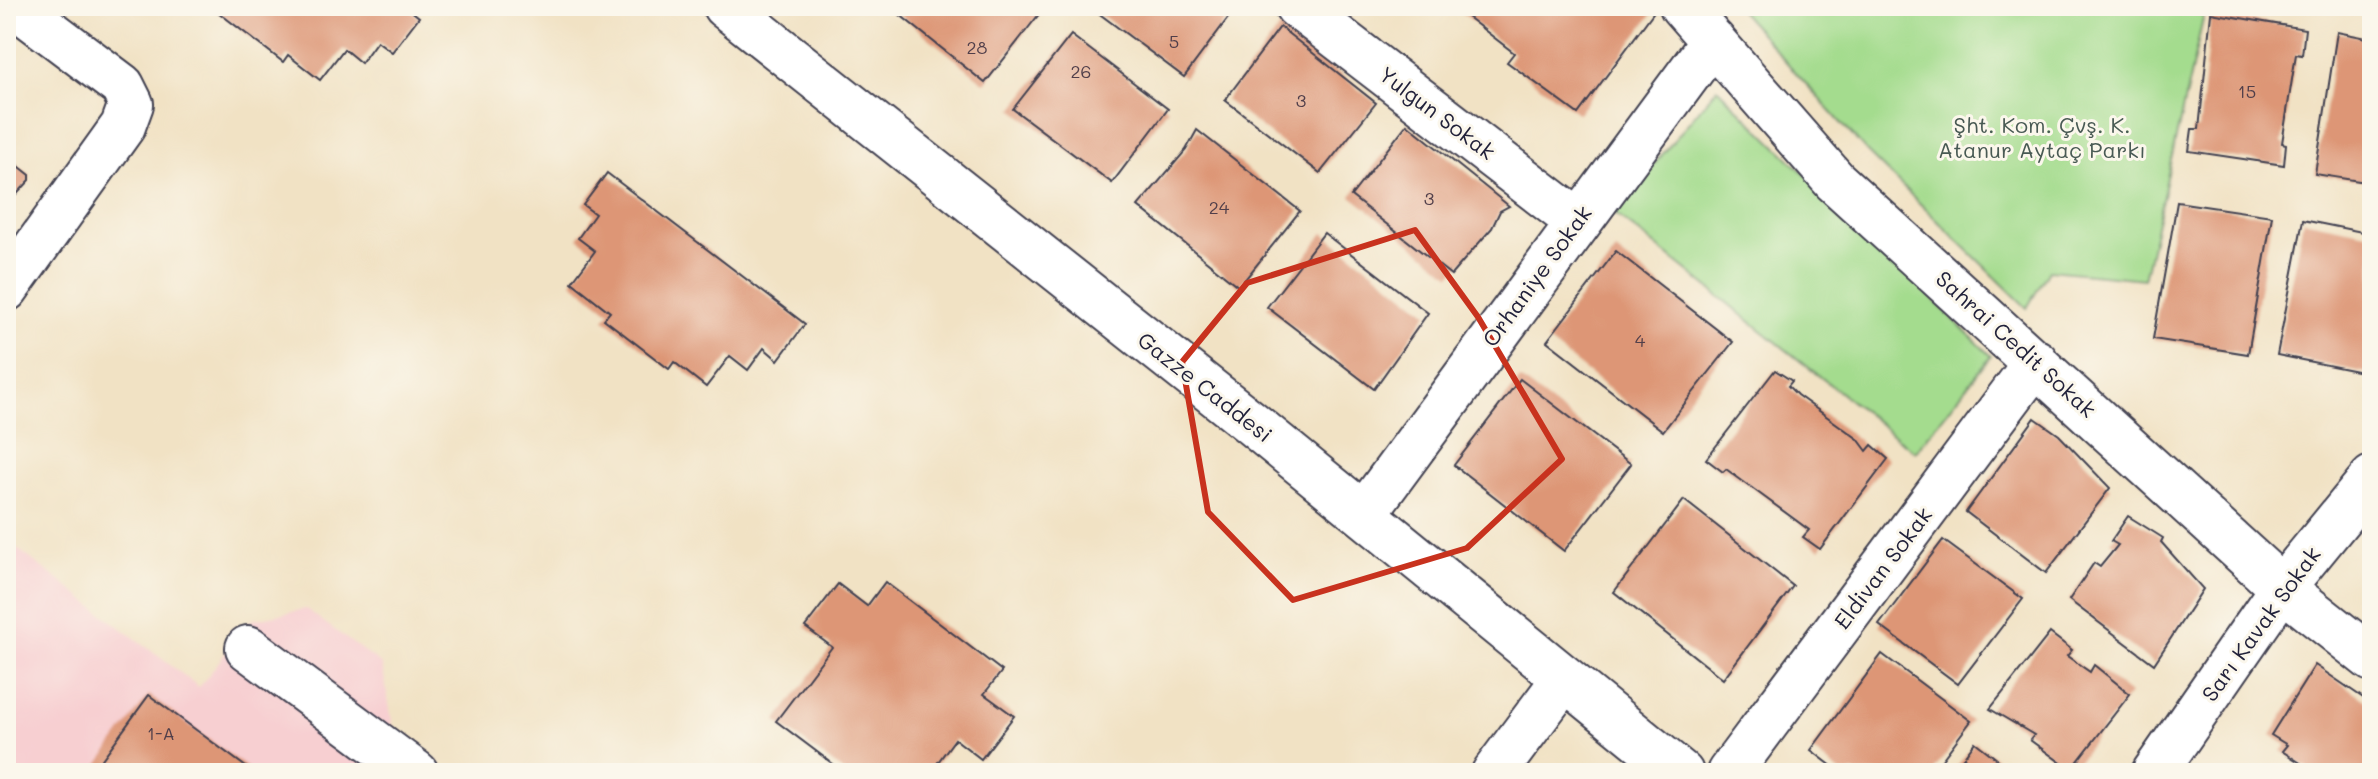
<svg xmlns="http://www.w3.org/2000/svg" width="2378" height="779" viewBox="0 0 2378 779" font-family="Mali,sans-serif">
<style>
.built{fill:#f7cfd1}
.green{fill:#a4dc8e;stroke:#637f64;stroke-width:2}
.building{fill:#dd9676}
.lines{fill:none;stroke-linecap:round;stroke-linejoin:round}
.minor-casing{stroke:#413f50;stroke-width:48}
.major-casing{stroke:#413f50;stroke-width:48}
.minor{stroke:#fff;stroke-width:44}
.major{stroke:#fff;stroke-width:44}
.marked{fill:none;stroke:#c8321e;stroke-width:6;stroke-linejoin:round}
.labels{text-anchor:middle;stroke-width:6;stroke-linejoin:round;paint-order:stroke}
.number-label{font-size:18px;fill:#513f4a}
.street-label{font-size:22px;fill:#22223b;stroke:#fbf7ec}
.park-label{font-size:22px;fill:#495a54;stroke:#fbf7ec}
</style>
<rect width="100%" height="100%" fill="#fbf7ec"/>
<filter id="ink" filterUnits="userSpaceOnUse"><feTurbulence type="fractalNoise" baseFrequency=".0125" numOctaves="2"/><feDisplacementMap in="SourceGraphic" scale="16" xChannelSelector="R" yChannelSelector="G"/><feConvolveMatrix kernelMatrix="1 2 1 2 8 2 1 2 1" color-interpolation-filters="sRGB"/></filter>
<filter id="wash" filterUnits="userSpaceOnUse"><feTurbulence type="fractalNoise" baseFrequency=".006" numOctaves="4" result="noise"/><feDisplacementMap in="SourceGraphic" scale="32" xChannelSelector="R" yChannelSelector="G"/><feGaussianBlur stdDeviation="1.8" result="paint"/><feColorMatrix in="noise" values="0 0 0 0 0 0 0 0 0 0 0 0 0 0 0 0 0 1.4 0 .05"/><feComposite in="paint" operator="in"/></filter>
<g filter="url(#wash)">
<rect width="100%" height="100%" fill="#f1e2c4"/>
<polygon class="built" points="6,540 199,687 251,620 306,609 382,665 394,731 448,773 6,773"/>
<g class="green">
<polygon points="1736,6 2206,6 2144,279 2049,270 2027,308 1868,153"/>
<polygon points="1717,88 1991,356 1915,452 1614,213"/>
</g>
<g id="blocks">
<g class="building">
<polygon points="222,6 405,6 419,17 392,52 377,41 361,63 344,49 320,80 288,55 283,62 218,12"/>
<polygon points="897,6 1031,6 1040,13 985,83 894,10"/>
<polygon points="1089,6 1237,6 1184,77"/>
<polygon points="1453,6 1649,6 1655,10 1578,114 1507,62 1514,53"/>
<polygon points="2211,13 2305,29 2302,55 2296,54 2282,143 2286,144 2284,165 2189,151 2192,129 2199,129"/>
<polygon points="1280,27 1376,103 1320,173 1225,100"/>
<polygon points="2337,32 2372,39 2372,183 2315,174"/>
<polygon points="1071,35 1168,109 1112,183 1013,109"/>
<polygon points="1407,124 1509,206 1500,211 1492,228 1451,275 1351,196"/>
<polygon points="1197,130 1300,211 1239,287 1138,206 1186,150"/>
<polygon points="6,156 30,175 30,180 6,206"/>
<polygon points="607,173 805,324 778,360 764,348 748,370 730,356 706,387 674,362 669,369 604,319 610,312 572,282 595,251 578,238 595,214 583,205"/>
<polygon points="2177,202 2272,216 2248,354 2153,339"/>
<polygon points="2303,220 2372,234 2372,374 2277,355"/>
<polygon points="1324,233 1428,313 1374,389 1267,307"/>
<polygon points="1616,251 1733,342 1663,431 1547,341"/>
<polygon points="1775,370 1792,381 1788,386 1797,395 1858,439 1867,451 1872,445 1888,459 1820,549 1803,537 1809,530 1726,469 1723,472 1706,459"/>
<polygon points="1520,379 1631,464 1564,551 1454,465"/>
<polygon points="2035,418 2059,435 2110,488 2046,573 1966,512"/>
<polygon points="1684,500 1793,586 1723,679 1614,592"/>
<polygon points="2128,516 2163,538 2161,542 2203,589 2154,664 2069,600 2094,563 2100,567 2118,545 2111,541"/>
<polygon points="1943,540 2023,599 1958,684 1879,625"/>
<polygon points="885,582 1002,671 984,694 1014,716 981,759 955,739 930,773 845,773 776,721 832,647 805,627 838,584 867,606"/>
<polygon points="2050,633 2072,650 2067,656 2090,672 2094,665 2130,694 2071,770 2030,740 2034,735 1990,709"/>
<polygon points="1882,654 1971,721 1932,773 1841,773 1811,750"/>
<polygon points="2315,665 2372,704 2372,773 2316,773 2282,751 2287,745 2271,735"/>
<polygon points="149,695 254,773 92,773"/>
<polygon points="1975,742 2015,773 1952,773"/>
</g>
</g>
</g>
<g filter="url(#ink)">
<use href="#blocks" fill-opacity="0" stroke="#413f50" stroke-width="2"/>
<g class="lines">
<defs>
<g id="minor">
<polyline points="1297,6 1577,221"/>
<polyline points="1682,6 1835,181 2282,588 2372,659"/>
<polyline points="6,289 123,126 131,104 122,86 16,6"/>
<polyline points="1364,514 1713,41"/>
<polyline points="248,648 416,773"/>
<polyline points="1494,773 1564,679"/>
<polyline points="1729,773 2036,362"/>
<polyline points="2154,773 2282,588 2372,478"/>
</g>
<polyline id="major" points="725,6 1249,421 1681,773"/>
</defs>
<use href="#minor" class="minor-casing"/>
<use href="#major" class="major-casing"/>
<use href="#minor" class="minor"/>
<use href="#major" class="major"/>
</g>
</g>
<path class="marked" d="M 1415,230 L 1478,317 L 1562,459 L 1467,548 L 1293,600 L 1208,512 L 1182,362 L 1247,283 Z"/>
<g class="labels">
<g class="number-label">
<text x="1174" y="48">5</text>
<text x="977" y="54">28</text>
<text x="1081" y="78">26</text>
<text x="2247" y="98">15</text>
<text x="1301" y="107">3</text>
<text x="1429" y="205">3</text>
<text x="1219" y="214">24</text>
<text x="1640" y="347">4</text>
<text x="161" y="740">1-A</text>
</g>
<g class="street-label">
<text transform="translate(1437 113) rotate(37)" y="8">Yulgun Sokak</text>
<text transform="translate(1537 276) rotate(-54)" y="8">Orhaniye Sokak</text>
<text transform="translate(2016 344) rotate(42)" y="8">Sahrai Cedit Sokak</text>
<text transform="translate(1205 387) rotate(38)" y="8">Gazze Caddesi</text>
<text transform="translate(1883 568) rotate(-53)" y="8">Eldivan Sokak</text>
<text transform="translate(2261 624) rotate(-54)" y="8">Sarı Kavak Sokak</text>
</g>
<g class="park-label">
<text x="2042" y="133">Şht. Kom. Çvş. K.<tspan x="2042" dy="25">Atanur Aytaç Parkı</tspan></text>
</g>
</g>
<rect width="2378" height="779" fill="none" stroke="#fbf7ec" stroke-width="32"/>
</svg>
